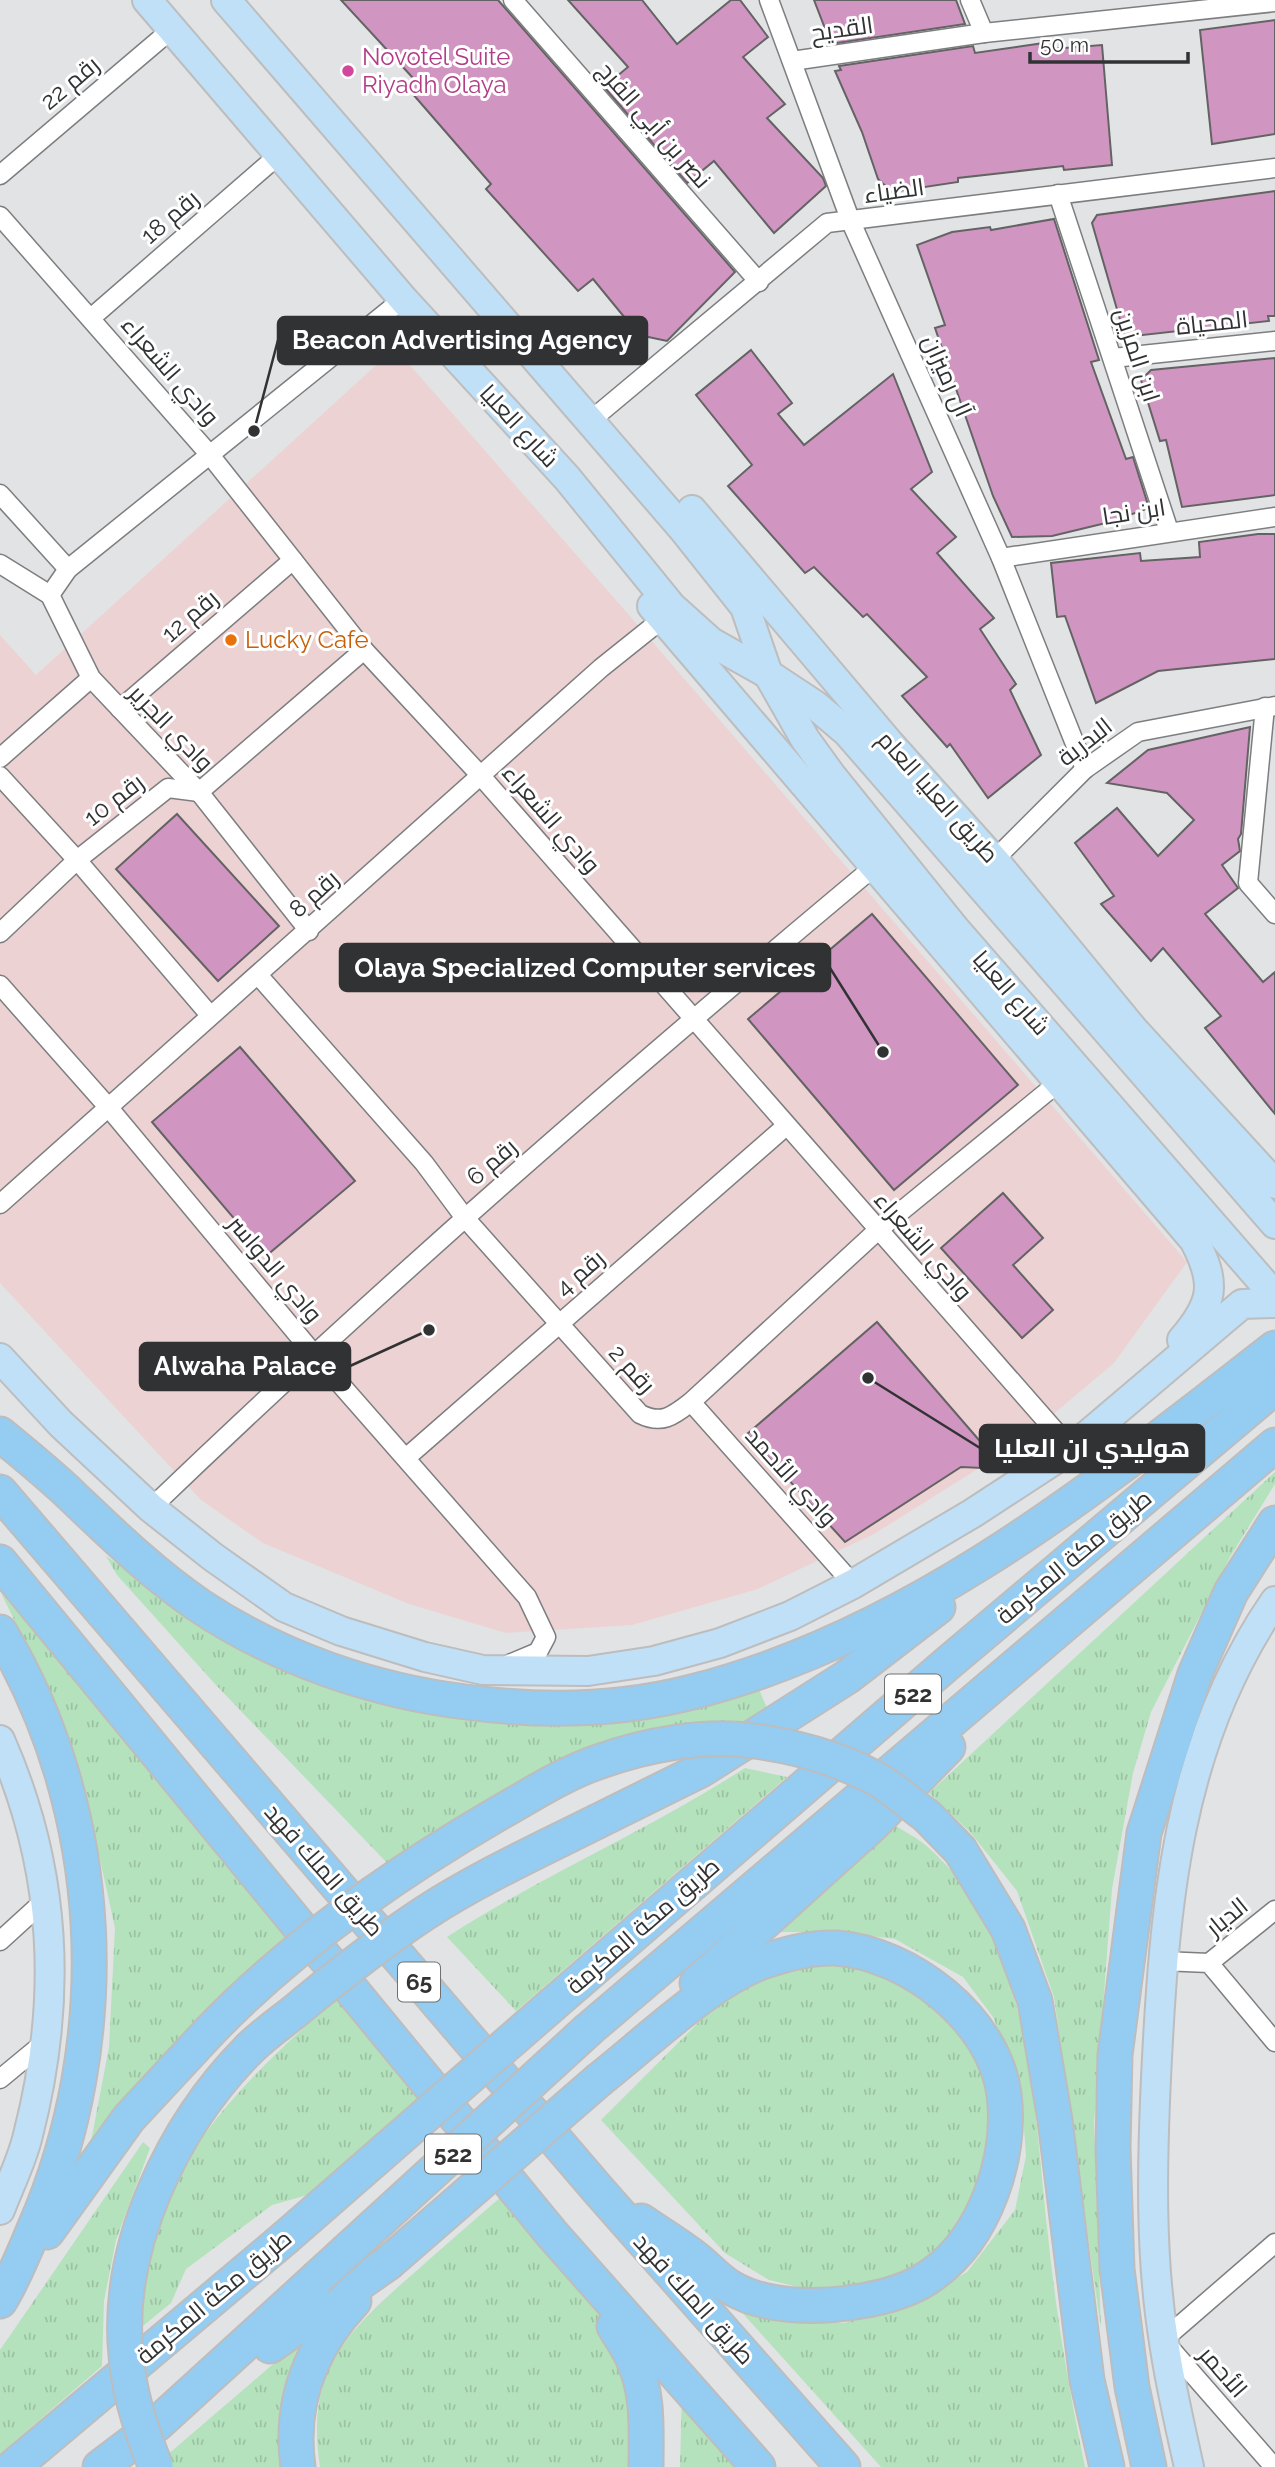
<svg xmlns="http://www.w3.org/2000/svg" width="1275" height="2467" viewBox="0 0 1275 2467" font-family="Raleway,Cairo,sans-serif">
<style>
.commercial{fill:#edd2d3}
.grass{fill:url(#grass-tufts)}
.building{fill:#d096c1;stroke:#646364;stroke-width:2}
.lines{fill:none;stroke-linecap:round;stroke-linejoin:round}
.street-casing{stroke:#7d7e80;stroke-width:21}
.primary-casing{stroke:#bdbdbe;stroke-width:32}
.highway-casing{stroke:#bdbdbe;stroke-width:37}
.street{stroke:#fff;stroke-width:18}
.primary{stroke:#bfe0f7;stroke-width:28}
.highway{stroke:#94ccf2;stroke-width:33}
.highway-bridge-casing{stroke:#bdbdbe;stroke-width:37;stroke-linecap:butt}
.highway-bridge{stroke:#94ccf2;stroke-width:33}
.hotel-dot{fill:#d1479c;stroke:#fff;stroke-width:2.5}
.food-dot{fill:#e8710a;stroke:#fff;stroke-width:2.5}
.labels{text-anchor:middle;stroke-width:6;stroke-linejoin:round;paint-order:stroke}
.shield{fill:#fff;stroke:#6f7070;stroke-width:2}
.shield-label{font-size:23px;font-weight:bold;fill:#313233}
.street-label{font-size:24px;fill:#313233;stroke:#fff}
.hotel-label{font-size:24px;fill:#b23c85;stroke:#fff;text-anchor:start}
.food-label{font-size:24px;fill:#c56008;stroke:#fff;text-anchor:start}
.leader{fill:none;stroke:#313233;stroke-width:2.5}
.callout-dot{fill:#313233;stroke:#fff;stroke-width:2.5}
.callout{fill:#313233;stroke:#313233;stroke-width:2.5}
.callout-label{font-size:26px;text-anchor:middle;font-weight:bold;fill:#fff}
</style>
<defs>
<pattern id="grass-tufts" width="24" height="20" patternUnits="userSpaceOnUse" patternTransform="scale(1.75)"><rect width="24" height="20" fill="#b4e2bc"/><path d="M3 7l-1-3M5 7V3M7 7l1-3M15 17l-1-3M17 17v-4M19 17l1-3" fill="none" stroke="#9bc2a2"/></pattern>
</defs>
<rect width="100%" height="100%" fill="#e2e3e5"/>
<polygon class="commercial" points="395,348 643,631 1187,1262 1114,1363 1019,1443 874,1534 758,1589 632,1625 506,1633 409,1604 263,1543 201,1500 0,1283 0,635 36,675"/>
<g class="grass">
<polygon points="1275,1472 1275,1484 1230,1557 1151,1712 1133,1773 1112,1889 1094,2123 1101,2329 1054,1997 1017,1891 970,1832 929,1793"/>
<polygon points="106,1556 206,1623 437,1710 758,1687 767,1708 735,1728 668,1731 390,1866 215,1684 117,1575"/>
<polygon points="1,1593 298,1932 90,2147 109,2047 115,1928 87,1800 58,1709"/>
<path d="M 745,1768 L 787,1777 L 516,2011 L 447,1937 C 543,1875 649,1830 745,1768 Z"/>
<path d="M 893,1824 C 905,1832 918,1838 929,1848 C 1033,1941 1033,2107 1048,2236 C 1056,2314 1069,2390 1085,2467 L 881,2467 L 737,2307 L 805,2321 L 844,2323 L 909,2305 L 967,2272 L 1015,2210 L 1026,2156 L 1021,2086 L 993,2017 L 963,1977 L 895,1939 L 841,1932 L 777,1932 Z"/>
<path d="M 830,1961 L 905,1977 L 979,2045 L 999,2144 L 958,2237 L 895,2281 L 819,2292 L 769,2280 L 725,2253 L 601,2120 L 706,2015 C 751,1980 776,1974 830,1961 Z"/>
<path d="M 345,1991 L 425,2101 L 318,2192 L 272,2205 L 186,2269 L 171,2303 L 138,2330 C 140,2306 140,2279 146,2256 C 174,2143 261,2065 345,1991 Z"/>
<polygon points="143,2142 150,2148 116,2240 104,2301 102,2366 0,2454 0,2350"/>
<path d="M 502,2196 L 610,2321 L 621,2341 L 640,2467 L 320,2467 C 305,2371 346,2332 414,2273 C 443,2247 473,2221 502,2196 Z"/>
<polygon points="307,2335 286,2382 279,2457 282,2467 171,2467 166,2456"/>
<polygon points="682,2389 758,2467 680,2467"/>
</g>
<g class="building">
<polygon points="341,0 498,0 735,272 667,341 639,335 593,279 578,291 486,189 491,184 405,85 413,78"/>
<polygon points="568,0 642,0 677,44 731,0 740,0 768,37 743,57 785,104 767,118 823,178 826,186 774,233 714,161 687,183 604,87 628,67"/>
<polygon points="814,0 956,0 965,24 831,44"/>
<polygon points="1275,20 1275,134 1212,144 1200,30"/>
<polygon points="1051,42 1052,49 1102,45 1112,165 1064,170 1063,166 958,178 958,182 892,192 878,179 862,132 835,71 841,70 839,66 973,46 975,53"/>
<polygon points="1275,191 1275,316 1268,316 1269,321 1125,337 1092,223 1097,215"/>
<polygon points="1054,219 1099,360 1091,362 1126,459 1133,457 1149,508 1110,522 1052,536 1012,537 993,496 935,328 945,325 917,245 952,232 990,227 991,230"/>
<polygon points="751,350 792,403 778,414 804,445 893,374 932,472 911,489 956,537 937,553 994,618 980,629 1016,684 1010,690 1041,755 988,798 950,744 947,747 902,696 927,677 867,614 863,617 814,567 805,573 728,486 752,465 696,395"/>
<polygon points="1275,358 1275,495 1182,507 1166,440 1160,441 1141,380 1151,370"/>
<polygon points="1258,534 1275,534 1275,659 1158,671 1096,703 1065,616 1057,617 1051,563 1140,553 1141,561 1200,557 1199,542"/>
<polygon points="1250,727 1241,834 1238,839 1240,851 1222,865 1238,888 1205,914 1263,982 1275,972 1275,1114 1205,1028 1221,1016 1163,948 1151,961 1101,904 1114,896 1075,843 1117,808 1158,856 1194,820 1167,793 1107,783 1148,750"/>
<polygon points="177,814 279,926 218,981 116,869"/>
<polygon points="872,914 1018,1085 894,1190 748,1019"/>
<polygon points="240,1047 355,1181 266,1256 152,1122"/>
<polygon points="1003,1193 1043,1238 1013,1265 1053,1310 1022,1338 941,1248"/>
<polygon points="877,1322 1004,1469 961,1467 845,1542 747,1434"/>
</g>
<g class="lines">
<defs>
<g id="street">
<polyline points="513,0 759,282"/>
<polyline points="769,0 851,222 1001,558 1085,769"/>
<polyline points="970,0 984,33"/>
<polyline points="792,61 984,33 1275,2"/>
<polyline points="0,175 172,29"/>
<polyline points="1058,194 1169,531"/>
<polyline points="0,216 210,455 364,650 481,776 1071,1449"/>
<polyline points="91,318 281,153"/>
<polyline points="1113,358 1275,341"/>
<polyline points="590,421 827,223 1275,168"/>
<polyline points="0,494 68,569"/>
<polyline points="1001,558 1275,517"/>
<polyline points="0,564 50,595 91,678 199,792 309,931"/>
<polyline points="50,595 68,569 403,299"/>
<polyline points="1265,707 1248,883 1275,914"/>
<polyline points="120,709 293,560"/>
<polyline points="0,758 91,678"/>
<polyline points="0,776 77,860 209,1014"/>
<polyline points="994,860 1085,769 1138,732 1275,706"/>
<polyline points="0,933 77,860 168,788 199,792 364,650"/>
<path d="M 258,975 L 424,1163 L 465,1218 L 640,1414 C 662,1425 673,1416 691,1402 L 877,1231 L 1059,1082"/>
<polyline points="0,985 109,1108 313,1353 527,1597 546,1637 538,1652 507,1665"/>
<polyline points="0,1204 601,668 661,620"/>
<polyline points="691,1402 853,1584"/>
<polyline points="407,1457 786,1126"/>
<path d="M 151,1508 C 384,1284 627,1073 875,866"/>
<polyline points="0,1941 45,1900"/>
<polyline points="1162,1961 1209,1963 1275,2042"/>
<polyline points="1209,1963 1275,1910"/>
<polyline points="0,2079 46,2041"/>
<polyline points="1274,2467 1163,2340 1275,2243"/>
</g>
<g id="primary">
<polyline points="147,0 403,299 567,478 672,607 711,642 768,674 815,705 847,732 1275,1224"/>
<polyline points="226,0 683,529 745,607 768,674 805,739 831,775 956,930 1275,1296"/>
<polyline points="692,510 890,744 994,860 1133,1029 1275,1184"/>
<path d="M 652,606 L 1194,1240 C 1217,1283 1214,1303 1182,1340"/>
<polyline points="0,1358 61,1424 151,1508 213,1557 284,1607 341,1631 425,1657 483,1670 588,1671 654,1661 720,1643 790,1616 853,1584 973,1513 1071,1449 1242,1304 1275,1303"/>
<path d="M 0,1740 C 57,1869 63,1999 28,2135 C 22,2161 9,2186 0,2210"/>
<path d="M 1189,2467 C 1180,2426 1170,2384 1164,2342 C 1150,2256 1152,2165 1156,2078 C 1164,1910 1176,1744 1275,1601"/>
</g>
<g id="highway">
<path d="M 0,1434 C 24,1454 49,1474 72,1496 C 113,1535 153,1574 200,1606 C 278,1658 374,1691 466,1702 C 541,1712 618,1711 692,1692 C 914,1636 1098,1485 1275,1348"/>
<polyline points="0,1492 600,2192 843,2467"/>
<polyline points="0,1562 552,2234 758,2467"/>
<path d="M 0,1632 C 107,1812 117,2039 34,2229 C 24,2253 14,2278 0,2301"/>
<polyline points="927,1816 960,1850 1008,1929 1035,2001 1055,2120 1087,2380 1107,2467"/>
<polyline points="598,1821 701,1770 847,1677 938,1607"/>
<polyline points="697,1983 871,1826 948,1747"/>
<polyline points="553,2004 948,1663 1275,1387"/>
<polyline points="589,2029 1275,1445"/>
<path d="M 600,2079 C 646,2043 715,1976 768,1960 C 789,1953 814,1947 836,1948 C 909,1953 994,2019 1004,2094 C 1012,2157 985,2237 933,2274 C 911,2291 882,2298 855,2302 C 817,2308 764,2308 730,2287 C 717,2279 706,2266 694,2257 C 677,2244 659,2233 641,2221"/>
<polyline points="47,2232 129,2118 208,2033"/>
<path d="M 614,2326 C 620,2337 628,2347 633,2359 C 649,2394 646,2430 646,2467"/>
<polyline points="270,2346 388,2263"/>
<polyline points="13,2467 285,2238"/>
<polyline points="100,2467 157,2424 316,2279"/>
<path d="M 298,2467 C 289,2402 310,2348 354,2301"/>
<polyline points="1149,2467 1132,2387 1117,2269 1113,2147 1115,2055 1144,1833 1195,1674 1231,1592 1275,1523"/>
</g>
</defs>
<use href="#street" class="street-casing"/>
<use href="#primary" class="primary-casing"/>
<use href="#highway" class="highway-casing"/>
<use href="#street" class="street"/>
<use href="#primary" class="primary"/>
<use href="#highway" class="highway"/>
<defs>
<g id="highway-bridge">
<path d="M 208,2033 C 292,1945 394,1874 499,1813 C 531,1795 563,1774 598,1762 C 645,1745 703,1734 754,1741 C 795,1746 839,1759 875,1778 C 893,1788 910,1804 927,1816"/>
<polyline points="285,2238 553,2004"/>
<polyline points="388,2263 600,2079"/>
<polyline points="316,2279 589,2029"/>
<path d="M 156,2467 C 141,2431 129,2394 126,2355 C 115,2246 173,2126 249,2049 C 266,2032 288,2018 306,2002 C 344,1971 384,1940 425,1913 C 479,1878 540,1850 598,1821"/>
</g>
</defs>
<use href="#highway-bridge" class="highway-bridge-casing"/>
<use href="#highway-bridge" class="highway-bridge"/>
</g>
<circle class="hotel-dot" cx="348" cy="71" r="7"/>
<circle class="food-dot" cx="231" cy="640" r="7"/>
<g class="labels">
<g class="shield">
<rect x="885" y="1674.5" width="56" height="39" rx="5"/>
<rect x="398" y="1962.5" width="42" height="39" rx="5"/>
<rect x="425" y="2134.5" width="56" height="39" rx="5"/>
</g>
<g class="shield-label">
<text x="913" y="1702">522</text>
<text x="419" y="1990">65</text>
<text x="453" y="2162">522</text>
</g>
<g class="street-label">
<text transform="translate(842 29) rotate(-8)" y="8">القديح</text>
<text transform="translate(70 83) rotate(-40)" y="8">رقم 22</text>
<text transform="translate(654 125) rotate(49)" y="8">نصر بن أبي الفرج</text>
<text transform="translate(894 191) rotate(-8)" y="8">الضياء</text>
<text transform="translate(170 217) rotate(-41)" y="8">رقم 18</text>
<text transform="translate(1212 323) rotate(-6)" y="8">المحياة</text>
<text transform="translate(1137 355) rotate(72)" y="8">ابن المزين</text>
<text transform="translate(170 371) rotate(49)" y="8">وادي الشعراء</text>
<text transform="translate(947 376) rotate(66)" y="8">آل رميزان</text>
<text transform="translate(519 426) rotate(47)" y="8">شارع العليا</text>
<text transform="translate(1134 512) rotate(-9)" y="8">ابن نجا</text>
<text transform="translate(190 616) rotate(-41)" y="8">رقم 12</text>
<text transform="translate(171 728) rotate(46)" y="8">وادي الجرير</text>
<text transform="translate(1085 742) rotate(-38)" y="8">البدرية</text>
<text transform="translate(938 797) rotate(48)" y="8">طريق العليا العام</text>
<text transform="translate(114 800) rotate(-38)" y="8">رقم 10</text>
<text transform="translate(551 819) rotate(49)" y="8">وادي الشعراء</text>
<text transform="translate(314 894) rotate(-42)" y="8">رقم 8</text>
<text transform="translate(1011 993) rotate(49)" y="8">شارع العليا</text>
<text transform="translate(492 1162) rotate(-41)" y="8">رقم 6</text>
<text transform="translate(923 1246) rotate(49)" y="8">وادي الشعراء</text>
<text transform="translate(275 1269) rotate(50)" y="8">وادي الدواسر</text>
<text transform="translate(580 1273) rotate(-41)" y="8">رقم 4</text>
<text transform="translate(632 1369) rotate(48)" y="8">رقم 2</text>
<text transform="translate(791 1477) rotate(48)" y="8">وادي الأحمد</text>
<text transform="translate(1074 1557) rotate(-40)" y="8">طريق مكة المكرمة</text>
<text transform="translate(324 1870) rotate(49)" y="8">طريق الملك فهد</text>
<text transform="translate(1227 1917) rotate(-39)" y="8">الديار</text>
<text transform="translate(643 1926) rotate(-41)" y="8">طريق مكة المكرمة</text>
<text transform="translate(214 2297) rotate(-40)" y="8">طريق مكة المكرمة</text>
<text transform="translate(694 2299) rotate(48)" y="8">طريق الملك فهد</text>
<text transform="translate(1223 2372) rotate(49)" y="8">الأحمر</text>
</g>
<g class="hotel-label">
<text x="362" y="65">Novotel Suite<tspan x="362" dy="28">Riyadh Olaya</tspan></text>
</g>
<g class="food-label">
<text x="245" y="648">Lucky Cafe</text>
</g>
</g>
<path class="leader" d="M254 431L278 340M883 1052L830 968M429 1330L350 1366M868 1378L980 1448"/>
<g class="callout-dot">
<circle cx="254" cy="431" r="7"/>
<circle cx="883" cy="1052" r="7"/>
<circle cx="429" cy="1330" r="7"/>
<circle cx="868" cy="1378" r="7"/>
</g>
<g class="callout">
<rect x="278" y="317" width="369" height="47" rx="7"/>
<rect x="340" y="944" width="490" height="47" rx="7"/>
<rect x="140" y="1343" width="210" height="47" rx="7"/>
<rect x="980" y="1425" width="224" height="47" rx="7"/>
</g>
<g class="callout-label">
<text x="462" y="349">Beacon Advertising Agency</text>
<text x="585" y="977">Olaya Specialized Computer services</text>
<text x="245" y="1375">Alwaha Palace</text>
<text x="1092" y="1457">هوليدي ان العليا</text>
</g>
<path d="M1030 52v10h158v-10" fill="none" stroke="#313233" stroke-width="3.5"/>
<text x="1040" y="52" font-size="21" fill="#313233" stroke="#ffffff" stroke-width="5" paint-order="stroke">50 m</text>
</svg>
